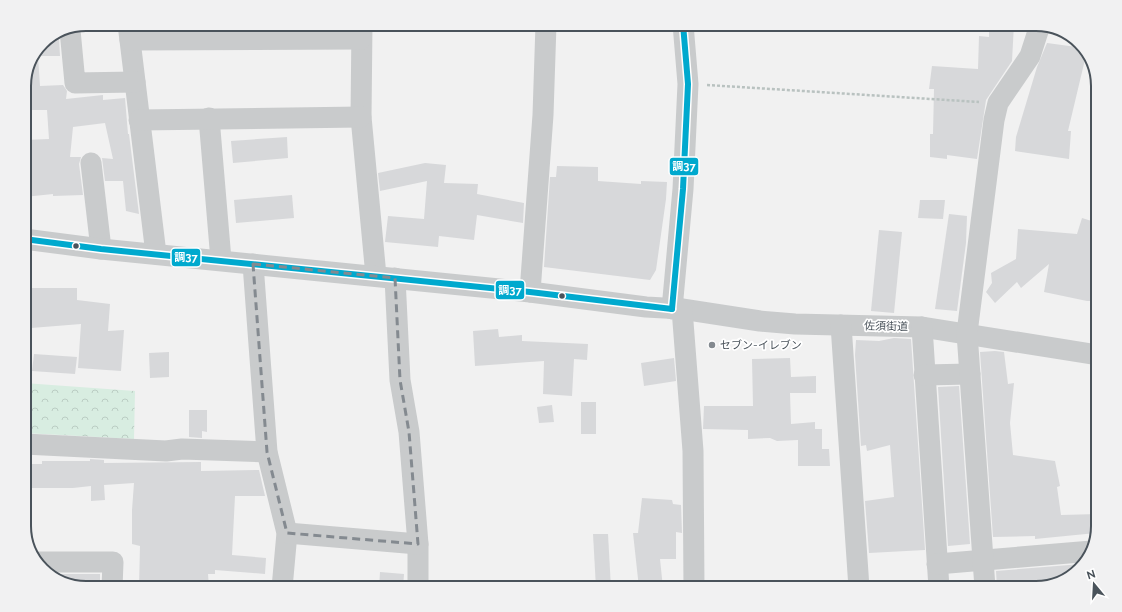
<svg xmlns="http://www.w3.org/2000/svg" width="1122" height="612" viewBox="0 0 1122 612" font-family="Raleway,'Noto Sans JP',sans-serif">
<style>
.park{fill:url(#park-crowns)}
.building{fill:#d7d8da}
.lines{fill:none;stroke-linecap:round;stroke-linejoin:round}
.path{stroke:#b9c2c0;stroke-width:2.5;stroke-dasharray:3 2;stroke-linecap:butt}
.minor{stroke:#c9cbcc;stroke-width:21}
.bus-1-casing{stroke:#fff;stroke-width:9}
.bus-1{stroke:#00a9ce;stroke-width:6}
.marked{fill:none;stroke:#848a90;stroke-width:3;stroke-dasharray:8 5;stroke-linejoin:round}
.bus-dot{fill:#4a535b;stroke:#fff;stroke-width:1.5}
.poi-dot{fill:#848a90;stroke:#fff;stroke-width:1.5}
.labels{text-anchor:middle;stroke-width:3.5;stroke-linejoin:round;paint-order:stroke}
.street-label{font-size:11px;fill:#4a535b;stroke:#fff}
.poi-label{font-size:11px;fill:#4a535b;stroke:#fff;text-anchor:start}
.rim{fill:none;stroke:#4a535b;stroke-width:2}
.line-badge{stroke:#fff;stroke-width:1.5}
.badge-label{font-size:11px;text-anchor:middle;font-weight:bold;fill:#fff}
</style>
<defs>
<pattern id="park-crowns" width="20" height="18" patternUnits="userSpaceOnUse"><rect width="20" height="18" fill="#d8ede1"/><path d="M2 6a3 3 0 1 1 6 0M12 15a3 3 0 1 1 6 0" fill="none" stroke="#bbcdc3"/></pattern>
</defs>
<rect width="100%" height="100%" fill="#f1f1f1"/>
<polygon class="park" points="24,383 135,391 134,439 24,433"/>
<g class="building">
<polygon points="989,24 1014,24 1012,61 986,100 977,159 947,155 947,159 930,157 930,134 933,134 934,89 929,89 932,66 978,69 979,36 989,37"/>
<polygon points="53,38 59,38 60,56 38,56 40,86 63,85 67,91 66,99 103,95 103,100 125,98 128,134 129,134 139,214 126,211 123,181 105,181 102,158 113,159 105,123 73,127 70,157 81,157 79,164 83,195 53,196 53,194 24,197 24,140 49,139 47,110 24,110 24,82 42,43"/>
<polygon points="1047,43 1084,48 1087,51 1068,131 1071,131 1069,159 1015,151 1016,137 1037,67"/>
<polygon points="287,137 288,158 233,163 231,141"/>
<polygon points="425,163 446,165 444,183 478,184 477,194 524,203 523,223 477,215 474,240 439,236 438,247 385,242 388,216 424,219 427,181 380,191 378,173"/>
<polygon points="557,166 598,167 598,181 641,184 641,181 667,182 666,199 656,270 650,280 544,267 550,177 556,177"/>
<polygon points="292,195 294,218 236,223 234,200"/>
<polygon points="920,200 945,200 943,219 918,218"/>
<polygon points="949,214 967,216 966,243 957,311 935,309"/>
<polygon points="1082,218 1098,223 1098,301 1087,301 1044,292 1049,264 1021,288 1017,282 995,303 986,292 992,283 991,273 1016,259 1018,229 1077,234"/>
<polygon points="879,230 902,232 894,313 871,311"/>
<polygon points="29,288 77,288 77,300 110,304 108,331 124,330 121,371 78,368 81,324 31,328"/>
<polygon points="498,329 499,337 522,335 522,341 588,344 587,360 574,359 572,396 543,394 544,361 475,366 473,331"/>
<polygon points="894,338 911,339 925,550 869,553 865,501 894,497 890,445 867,451 866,445 861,446 855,355 856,340 879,341"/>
<polygon points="995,351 1004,352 1008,384 1014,383 1010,423 1013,455 1055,461 1060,486 1057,487 1061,515 1098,514 1096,533 1035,539 1035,536 993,537 980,352"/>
<polygon points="169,352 169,377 150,378 149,353"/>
<polygon points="34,354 77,357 75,374 32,371"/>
<polygon points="674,358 676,381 644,386 641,363"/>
<polygon points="790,358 791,377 816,376 816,393 790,393 791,424 815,422 815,429 822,429 822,449 829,449 830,466 798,466 798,440 777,441 770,438 748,439 748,430 703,429 704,406 753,406 752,359"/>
<polygon points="959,386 970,544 948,546 938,387"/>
<rect x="581" y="402" width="15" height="32"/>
<polygon points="552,405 554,422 539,423 537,407"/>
<polygon points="189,410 207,410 207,432 202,431 202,438 189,437"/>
<polygon points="90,459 104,460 104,463 201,462 201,471 259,470 265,496 235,496 232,555 266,558 265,574 215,570 215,574 208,574 209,588 139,588 140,546 132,544 132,510 134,483 104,485 105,500 91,501 91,486 73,488 24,488 24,464 42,464 42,461 90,461"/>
<polygon points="642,498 672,500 673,504 681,505 682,533 676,532 676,559 660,559 663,588 639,588 633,533 638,533"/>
<polygon points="593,534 608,534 611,588 596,588"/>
<polygon points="1082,564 1067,580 1036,588 997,588 996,571"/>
<polygon points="380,572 404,574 403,588 379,588"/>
<polygon points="50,574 100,574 100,588 86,588 58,582"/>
</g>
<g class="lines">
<polyline class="path" points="707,85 979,102"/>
<g class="minor">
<polyline points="128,24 156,254"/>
<polyline points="362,24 361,117 376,276"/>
<polyline points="70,30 75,83 135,82"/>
<polyline points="130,40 361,39"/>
<polyline points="209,118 221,260"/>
<polyline points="139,120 361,117"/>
<polyline points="91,163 101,249"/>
<polyline points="24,239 101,249 530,292 646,307 682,309 760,321 795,324 922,327 1098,355"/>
<polyline points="253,264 267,452 287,533 282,588"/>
<polyline points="395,278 400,380 409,432 418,544 418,588"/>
<polyline points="530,292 543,115 546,24"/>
<polyline points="672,309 683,189 688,84 683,24"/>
<polyline points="682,309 693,451 694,588"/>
<polyline points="841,325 859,588"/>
<polyline points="922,327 939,588"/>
<polyline points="924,375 970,374"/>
<polyline points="24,444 166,451 182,449 267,452"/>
<polyline points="287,533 418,544"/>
<polyline points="37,562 113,562 112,588"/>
<polyline points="937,564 1092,551"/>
<polyline points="985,588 967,333 994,120 998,103 1030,56 1040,25"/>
</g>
<defs>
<g id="bus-1">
<polyline points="24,239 101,249 530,292 672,309"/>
<polyline points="672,309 683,189 688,84 683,24"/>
</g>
</defs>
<use href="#bus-1" class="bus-1-casing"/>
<use href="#bus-1" class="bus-1"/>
</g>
<path class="marked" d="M 253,264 L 395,278 L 400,380 L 409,432 L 418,544 L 287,533 L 267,452 Z"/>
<g class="bus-dot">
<circle cx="76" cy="246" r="3.5"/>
<circle cx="562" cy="296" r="3.5"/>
</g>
<circle class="poi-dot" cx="712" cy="345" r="4"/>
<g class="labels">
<g class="street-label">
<text transform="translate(886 326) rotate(1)" y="4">佐須街道</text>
</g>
<g class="poi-label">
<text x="720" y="349">セブン-イレブン</text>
</g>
</g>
<path d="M0 0H1122V612H0ZM86 31H1036A55 55 0 0 1 1091 86V526A55 55 0 0 1 1036 581H86A55 55 0 0 1 31 526V86A55 55 0 0 1 86 31Z" fill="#f1f1f2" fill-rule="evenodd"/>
<path class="rim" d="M86 31H1036A55 55 0 0 1 1091 86V526A55 55 0 0 1 1036 581H86A55 55 0 0 1 31 526V86A55 55 0 0 1 86 31Z"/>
<g class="line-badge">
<rect x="669" y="157" width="30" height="19" rx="4" fill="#00a9ce"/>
<rect x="171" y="248" width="30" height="19" rx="4" fill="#00a9ce"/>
<rect x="495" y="280" width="30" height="20" rx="4" fill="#00a9ce"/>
</g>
<g class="badge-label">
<text x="684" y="170">調37</text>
<text x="186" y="261">調37</text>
<text x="510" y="294">調37</text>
</g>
<g transform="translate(1094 584) rotate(342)" stroke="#ffffff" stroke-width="3" paint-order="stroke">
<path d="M0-3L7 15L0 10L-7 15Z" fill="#4a535b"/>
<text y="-6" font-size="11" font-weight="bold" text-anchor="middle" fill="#4a535b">N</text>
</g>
</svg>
